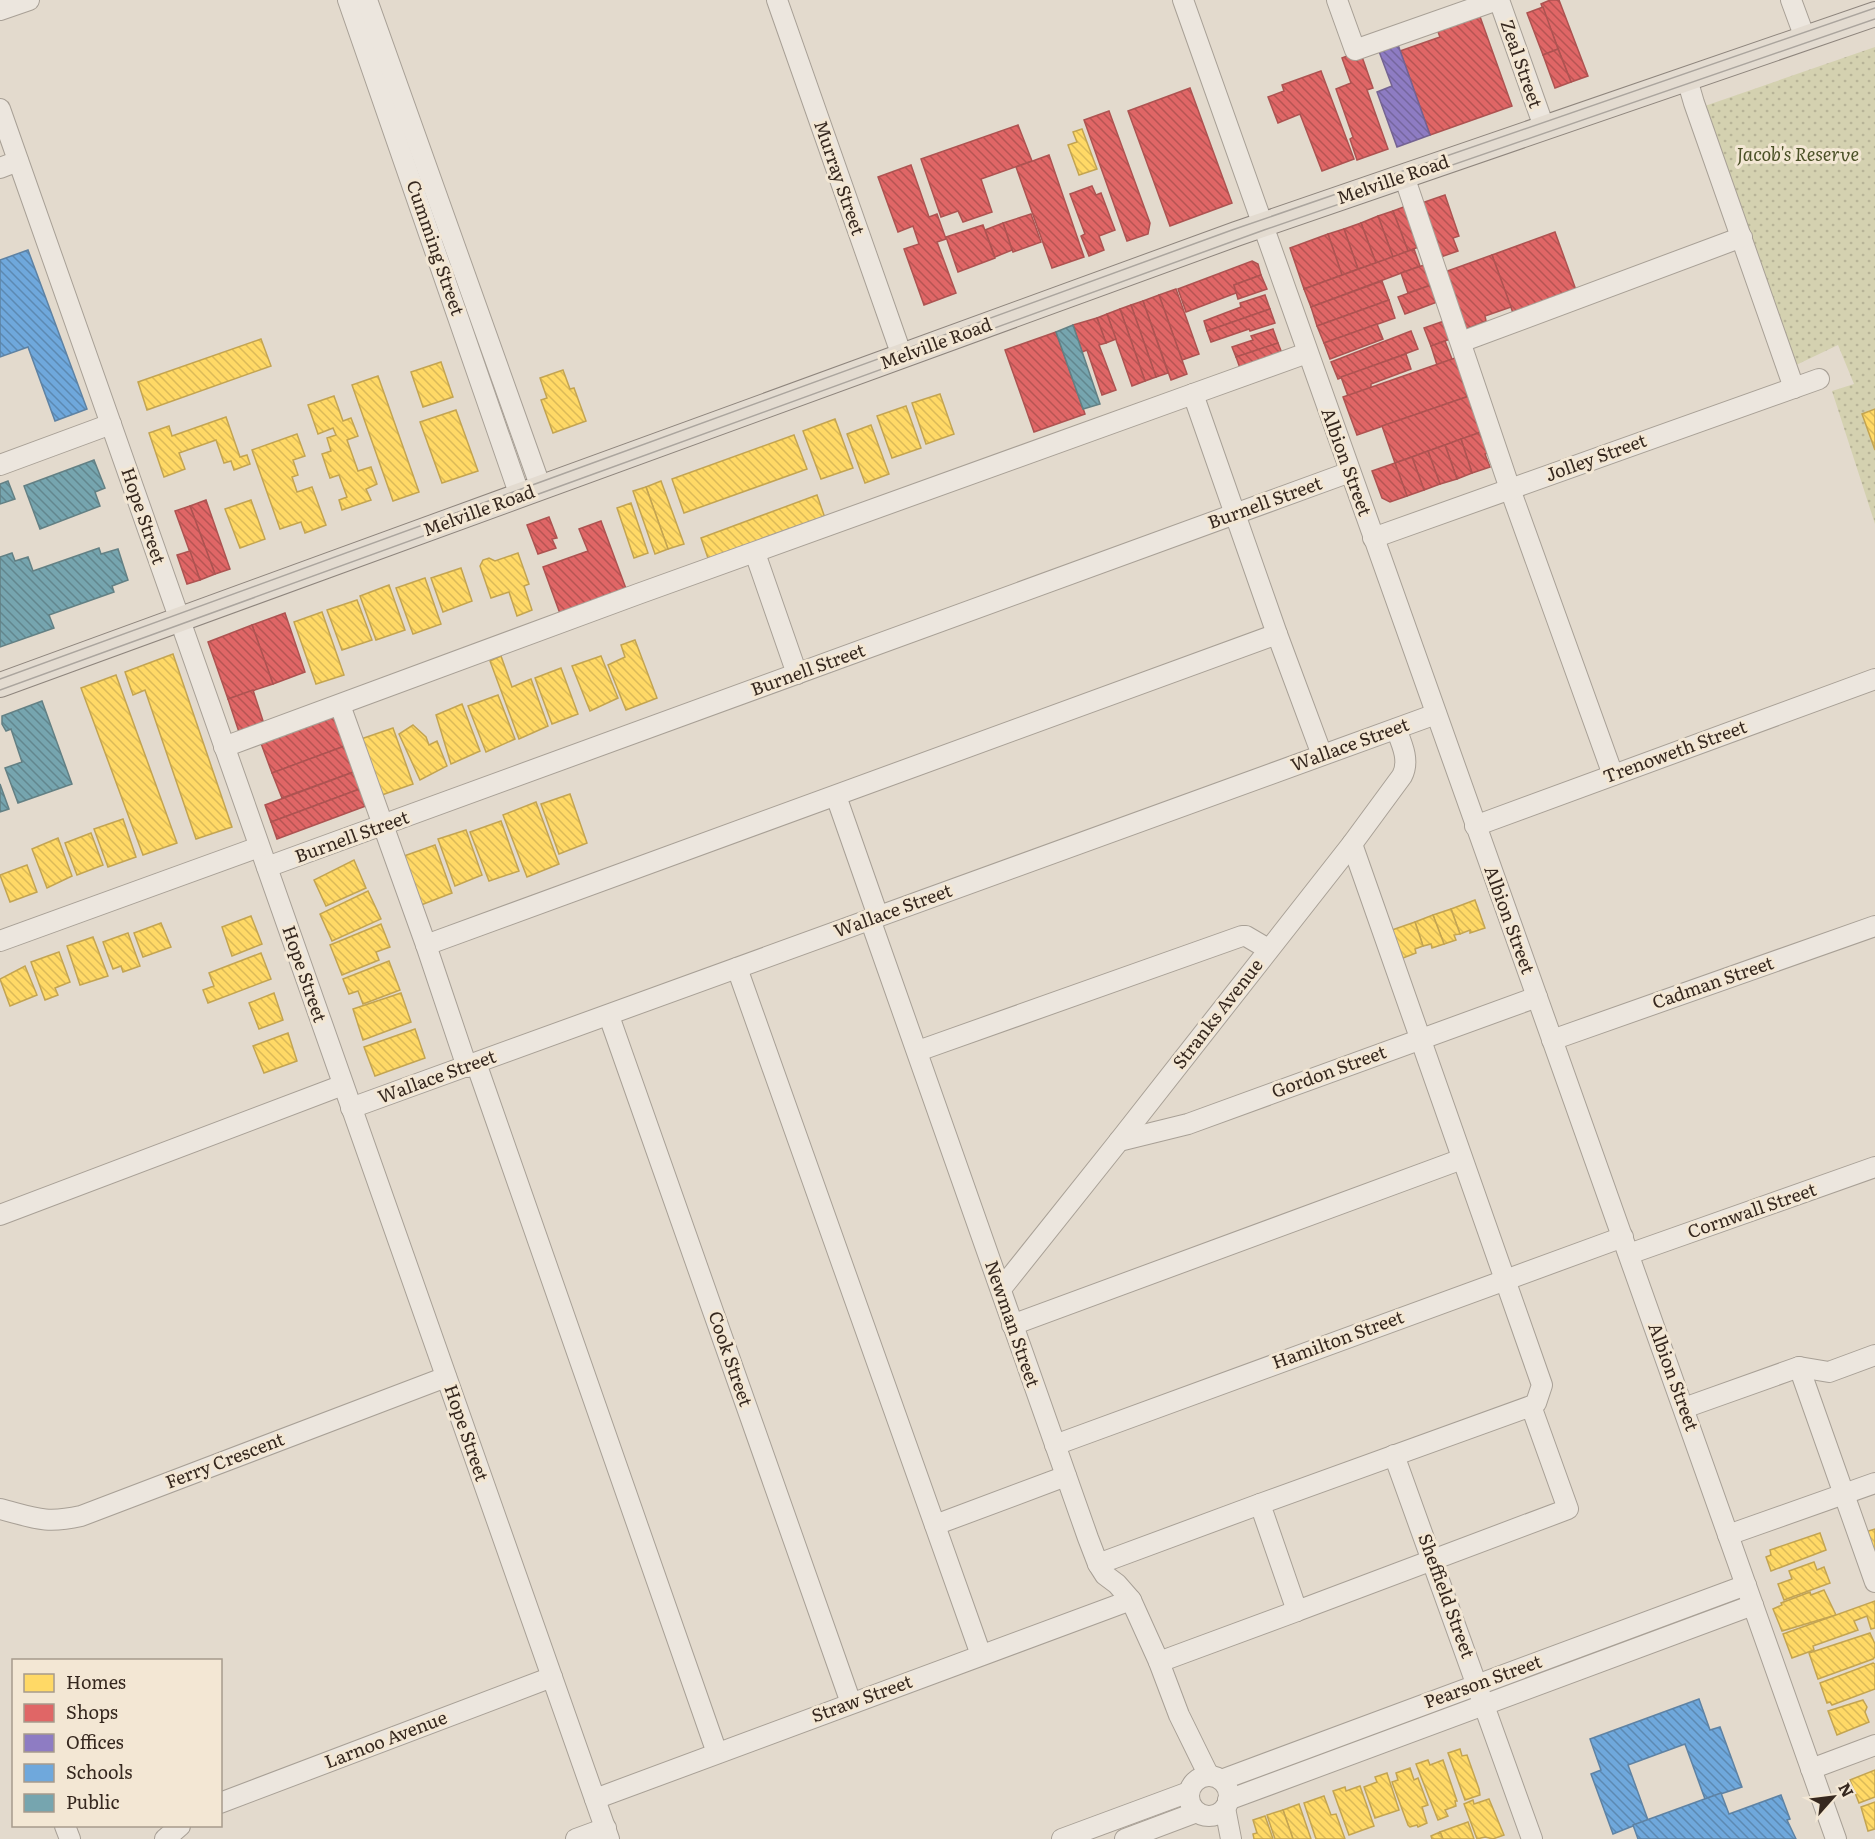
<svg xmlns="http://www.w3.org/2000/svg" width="1875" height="1839" viewBox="0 0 1875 1839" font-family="Literata,serif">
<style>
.grass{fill:url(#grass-dots)}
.homes{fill:url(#homes-back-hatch);stroke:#c3a451;stroke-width:1.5}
.shops{fill:url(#shops-back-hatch);stroke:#ad5351;stroke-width:1.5}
.offices{fill:url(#offices-back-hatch);stroke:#746392;stroke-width:1.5}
.schools{fill:url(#schools-back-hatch);stroke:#5e82a3;stroke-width:1.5}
.public{fill:url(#public-back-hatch);stroke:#638084;stroke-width:1.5}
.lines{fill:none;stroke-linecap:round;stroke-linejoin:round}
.minor-casing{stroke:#a8a096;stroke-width:22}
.major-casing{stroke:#8e857d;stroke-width:26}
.minor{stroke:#ece6de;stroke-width:20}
.major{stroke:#e3dbd0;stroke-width:24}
.tram{stroke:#aba59e;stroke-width:1.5}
.labels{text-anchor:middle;stroke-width:6;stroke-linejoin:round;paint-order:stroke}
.street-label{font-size:18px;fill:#36281f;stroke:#f3e7d4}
.park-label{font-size:18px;font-style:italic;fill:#4b5127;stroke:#f3e7d4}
</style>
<defs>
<pattern id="grass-dots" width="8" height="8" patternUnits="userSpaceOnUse" patternTransform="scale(1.5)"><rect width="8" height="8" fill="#d4d1b0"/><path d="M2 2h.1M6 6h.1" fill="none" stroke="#b7b397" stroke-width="1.8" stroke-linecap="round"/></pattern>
<pattern id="homes-back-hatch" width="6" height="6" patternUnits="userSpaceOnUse" patternTransform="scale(1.5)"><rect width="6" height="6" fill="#ffd966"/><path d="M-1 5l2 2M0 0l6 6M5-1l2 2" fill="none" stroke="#dbba58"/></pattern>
<pattern id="shops-back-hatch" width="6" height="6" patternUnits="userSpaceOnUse" patternTransform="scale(1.5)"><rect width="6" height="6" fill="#e06666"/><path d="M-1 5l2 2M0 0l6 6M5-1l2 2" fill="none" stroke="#b65453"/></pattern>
<pattern id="offices-back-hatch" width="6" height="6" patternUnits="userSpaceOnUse" patternTransform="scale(1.5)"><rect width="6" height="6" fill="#8e7cc3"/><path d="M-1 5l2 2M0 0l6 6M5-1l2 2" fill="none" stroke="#75669e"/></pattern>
<pattern id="schools-back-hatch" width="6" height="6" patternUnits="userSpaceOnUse" patternTransform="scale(1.5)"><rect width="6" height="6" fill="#6fa8dc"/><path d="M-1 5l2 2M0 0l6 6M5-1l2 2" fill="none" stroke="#5c89b2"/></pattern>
<pattern id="public-back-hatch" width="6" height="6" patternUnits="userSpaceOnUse" patternTransform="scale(1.5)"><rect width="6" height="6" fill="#76a5af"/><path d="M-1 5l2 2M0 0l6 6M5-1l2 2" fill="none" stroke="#62868e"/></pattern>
</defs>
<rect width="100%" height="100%" fill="#e3dacd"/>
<polygon class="grass" points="1875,47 1875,524 1832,391 1854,384 1838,345 1794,366 1699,108"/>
<g class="homes">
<polygon points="1082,129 1097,169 1079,175 1068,145 1077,142 1073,132"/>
<polygon points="261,339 271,366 147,410 138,382"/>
<polygon points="441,362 453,397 423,407 411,372"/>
<polygon points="563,370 570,389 574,388 586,421 553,433 541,400 547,398 540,378"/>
<polygon points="378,376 419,492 393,501 352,385"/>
<polygon points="940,394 954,434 926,444 912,403"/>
<polygon points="334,396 343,421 351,418 358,436 347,440 358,471 371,467 377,484 366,489 371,500 342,510 339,500 347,497 339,475 330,478 322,454 331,451 327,438 336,435 333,428 318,434 308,405"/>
<polygon points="906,406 921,448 892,458 877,416"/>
<polygon points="1875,409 1875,450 1862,414"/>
<polygon points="456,410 478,471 442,483 420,422"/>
<polygon points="226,417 240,457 247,455 250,464 234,470 231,461 224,463 216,440 179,453 185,469 164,477 149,433 169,426 172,436"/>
<polygon points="835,419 853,468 821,479 803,431"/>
<polygon points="871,425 889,474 865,483 847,434"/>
<polygon points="297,434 305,456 293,460 298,475 292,477 297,492 312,487 326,525 305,533 301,522 280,529 252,450"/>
<polygon points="794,435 807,469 684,513 672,479"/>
<polygon points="661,481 684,544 668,549 646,487"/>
<polygon points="646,487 668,549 655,554 633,491"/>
<polygon points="817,495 825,518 709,561 701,538"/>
<polygon points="251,500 265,539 240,548 225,509"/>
<polygon points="631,503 648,553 634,558 617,508"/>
<polygon points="518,553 529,584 524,586 532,610 517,616 509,592 491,598 480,566 483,560 489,558 495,561"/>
<polygon points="461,568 472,601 443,612 431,578"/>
<polygon points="425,578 441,624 413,634 396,588"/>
<polygon points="389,585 405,630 376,640 360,596"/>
<polygon points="357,600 372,640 342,650 327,610"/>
<polygon points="322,612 344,675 316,684 294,622"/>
<polygon points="635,640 657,698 626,710 608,665 625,657 621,645"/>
<polygon points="173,654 232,827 196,839 145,690 133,695 125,672"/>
<polygon points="501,656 512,687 531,679 548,726 519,739 490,661"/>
<polygon points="601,656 618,698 590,711 572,666"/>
<polygon points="561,668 578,714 552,724 535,678"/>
<polygon points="116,675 177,843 143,855 81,688"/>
<polygon points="498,695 515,739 486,752 468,706"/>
<polygon points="462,704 480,751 451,764 436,715"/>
<polygon points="413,725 426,737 429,745 437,741 447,766 420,780 399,734"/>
<polygon points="393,728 413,784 379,796 361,739"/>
<polygon points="570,794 587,843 559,854 541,804"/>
<polygon points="536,802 559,864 527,877 503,815"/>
<polygon points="123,819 136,857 108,867 94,829"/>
<polygon points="501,821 519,871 489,881 470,832"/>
<polygon points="466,830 482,875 455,886 438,839"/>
<polygon points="91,833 103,865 77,875 65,843"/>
<polygon points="58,838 72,876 47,888 32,849"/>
<polygon points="435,845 452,893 421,905 404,856"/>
<polygon points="354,860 366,888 326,906 314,880"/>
<polygon points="27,865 37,892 10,902 0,875"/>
<polygon points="368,891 381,919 332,941 320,914"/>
<polygon points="1475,900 1485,928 1470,933 1470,930 1460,934 1451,909"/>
<polygon points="1451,909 1460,934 1454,935 1456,940 1444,944 1433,915"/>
<polygon points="1433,915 1444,944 1432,948 1431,944 1423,946 1415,922"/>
<polygon points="251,916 262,944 232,956 222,927"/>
<polygon points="1415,922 1423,946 1415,949 1416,953 1403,958 1392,930"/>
<polygon points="161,923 171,947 143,957 134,933"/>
<polygon points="381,924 390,947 376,952 379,960 342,975 330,945"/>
<polygon points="128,933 140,966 123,972 121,966 113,969 103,942"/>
<polygon points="93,937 108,976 80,985 67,946"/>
<polygon points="59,952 70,982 55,988 58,995 45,1000 31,962"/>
<polygon points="261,953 271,979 208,1003 203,990 214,986 209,973"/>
<polygon points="389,961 400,990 363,1004 358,991 349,994 343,979"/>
<polygon points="25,966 37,995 10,1006 0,979"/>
<polygon points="274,993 283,1020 259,1029 249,1003"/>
<polygon points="401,993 411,1022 363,1040 353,1009"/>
<polygon points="415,1029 425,1058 375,1076 364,1047"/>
<polygon points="288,1033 297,1061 264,1073 253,1046"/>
<polygon points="1875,1529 1875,1569 1862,1533"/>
<polygon points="1820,1533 1826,1550 1771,1571 1766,1557 1771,1555 1770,1550"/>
<polygon points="1814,1562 1817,1570 1824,1567 1830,1583 1784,1600 1778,1584 1792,1579 1789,1571"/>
<polygon points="1824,1590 1836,1615 1782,1631 1773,1609 1782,1605 1781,1603 1810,1592 1811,1595"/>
<polygon points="1875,1601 1875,1628 1871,1629 1867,1616 1854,1621 1858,1630 1813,1646 1814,1650 1792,1658 1783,1634"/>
<polygon points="1870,1633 1875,1644 1875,1657 1873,1659 1818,1679 1809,1653"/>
<polygon points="1873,1663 1875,1664 1875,1689 1832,1705 1830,1702 1827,1703 1820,1683"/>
<polygon points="1863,1700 1867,1707 1865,1712 1869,1722 1837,1735 1828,1711"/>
<polygon points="1460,1749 1462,1756 1467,1755 1479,1789 1480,1795 1465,1800 1448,1753"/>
<polygon points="1428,1760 1430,1765 1443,1760 1457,1801 1455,1801 1456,1806 1445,1810 1448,1816 1438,1820 1416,1764"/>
<polygon points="1410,1768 1414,1780 1418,1778 1428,1805 1422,1807 1427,1823 1418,1827 1417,1825 1410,1827 1408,1825 1392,1782 1398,1780 1396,1773"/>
<polygon points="1875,1770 1875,1797 1859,1803 1850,1780"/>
<polygon points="1387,1773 1399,1810 1375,1818 1364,1787 1377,1782 1375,1777"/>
<polygon points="1360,1786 1374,1826 1349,1835 1333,1791 1345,1787 1346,1791"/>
<polygon points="1324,1796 1331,1815 1336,1814 1345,1839 1316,1839 1304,1803"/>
<polygon points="1489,1799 1504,1835 1493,1839 1485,1837 1477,1839 1464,1804 1473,1800 1474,1804"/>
<polygon points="1875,1802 1875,1829 1868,1831 1861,1807"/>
<polygon points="1299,1804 1311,1839 1293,1839 1283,1810"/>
<polygon points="1283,1810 1293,1839 1275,1839 1267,1815"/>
<polygon points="1265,1816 1273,1839 1254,1839 1253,1834 1257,1833 1253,1820"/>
<polygon points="1468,1822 1474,1839 1443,1839 1440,1832"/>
<polygon points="1440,1832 1443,1839 1432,1839 1431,1836"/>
</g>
<g class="shops">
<polygon points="1550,0 1559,0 1588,76 1571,82 1541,4"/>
<polygon points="1543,7 1558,49 1543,55 1527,13"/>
<polygon points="1478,11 1512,106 1430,135 1400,51 1440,37 1436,27"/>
<polygon points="1558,49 1571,82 1555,88 1543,55"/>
<polygon points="1360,51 1373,88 1367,90 1388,149 1357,160 1350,139 1353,137 1336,89 1351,83 1342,58"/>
<polygon points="1321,71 1354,159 1322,171 1300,114 1278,123 1268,97 1284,91 1282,85"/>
<polygon points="1190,88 1232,203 1170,226 1128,111"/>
<polygon points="1109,111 1150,223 1148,234 1127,241 1084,120"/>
<polygon points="1018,125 1032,161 981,179 992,212 963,222 958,211 941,217 921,159"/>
<polygon points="1049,155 1084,257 1052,268 1016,167"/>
<polygon points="911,165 929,217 937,214 946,239 937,242 956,293 924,305 904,249 919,244 913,226 898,232 878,177"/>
<polygon points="1092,186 1096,195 1101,193 1115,230 1099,236 1104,250 1089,256 1081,236 1085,234 1070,194"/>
<polygon points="1445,195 1459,236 1453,238 1458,251 1435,259 1416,205"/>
<polygon points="1409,205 1424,245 1408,251 1393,211"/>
<polygon points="1393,211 1408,251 1393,257 1378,216"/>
<polygon points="1031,214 1041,242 1013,252 1003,223"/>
<polygon points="1378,216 1393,257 1376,263 1361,223"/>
<polygon points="1003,223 1012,250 995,257 985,230"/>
<polygon points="1361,223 1376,263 1358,269 1344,229"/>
<polygon points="983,225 995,258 958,272 946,237"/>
<polygon points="1344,229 1358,269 1342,275 1328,234"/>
<polygon points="1555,232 1576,290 1513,313 1492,255"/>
<polygon points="1328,234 1342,275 1304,289 1290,248"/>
<polygon points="1414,249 1420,266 1311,307 1304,289"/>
<polygon points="1492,255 1511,307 1485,316 1486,321 1466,329 1460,325 1442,273"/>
<polygon points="1252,261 1258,264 1261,275 1234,285 1236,293 1186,312 1178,289"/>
<polygon points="1427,264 1431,285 1408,293 1401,273"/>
<polygon points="1261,275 1267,289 1238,299 1234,285"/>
<polygon points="1382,281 1389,300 1317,326 1311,307"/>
<polygon points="1431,285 1437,302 1405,314 1398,297"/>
<polygon points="1176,289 1199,354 1182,360 1159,295"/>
<polygon points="1159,295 1187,374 1171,380 1143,301"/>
<polygon points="1265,295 1270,309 1207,331 1204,321 1241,307 1240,303"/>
<polygon points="1389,300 1395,318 1324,343 1317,326"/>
<polygon points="1143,301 1168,373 1156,377 1131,305"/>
<polygon points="1131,305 1156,377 1145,381 1120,309"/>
<polygon points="1120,309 1145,381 1132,386 1107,314"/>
<polygon points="1270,309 1275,323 1250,331 1249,329 1211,342 1207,331"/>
<polygon points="1107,314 1116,339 1106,343 1097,318"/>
<polygon points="1097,318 1106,343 1099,345 1116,390 1102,395 1087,350 1082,352 1073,325"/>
<polygon points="1447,320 1453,338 1431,346 1424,328"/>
<polygon points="1377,324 1383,339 1330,359 1324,343"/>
<polygon points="1273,329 1278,343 1236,357 1232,347 1253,340 1251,336"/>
<polygon points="1411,331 1418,349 1338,379 1331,362"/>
<polygon points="1056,332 1085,414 1034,432 1005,350"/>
<polygon points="1445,341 1452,359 1437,365 1431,346"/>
<polygon points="1278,343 1283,356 1240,368 1236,357"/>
<polygon points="1406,354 1411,369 1371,384 1371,388 1348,396 1341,377"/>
<polygon points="1461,356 1475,394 1357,435 1343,397"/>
<polygon points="1475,394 1487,430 1395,463 1382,426"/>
<polygon points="1487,430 1494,451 1485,454 1490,467 1472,473 1461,439"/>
<polygon points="1461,439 1472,473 1457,479 1445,445"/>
<polygon points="1445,445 1457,479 1440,484 1428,451"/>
<polygon points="1428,451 1440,484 1424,490 1412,457"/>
<polygon points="1412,457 1424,490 1407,496 1395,463"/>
<polygon points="1395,463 1407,496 1390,502 1382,498 1372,471"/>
<polygon points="206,500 230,569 215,574 190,506"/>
<polygon points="190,506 215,574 200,580 175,511"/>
<polygon points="549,517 557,538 552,539 556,548 538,554 527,525"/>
<polygon points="601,521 628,594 562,619 543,567 588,551 579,529"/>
<polygon points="190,551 200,580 187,584 177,555"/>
<polygon points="285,613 305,672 273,684 252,625"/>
<polygon points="252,625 273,684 228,699 208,642"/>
<polygon points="253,690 265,727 240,735 228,699"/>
<polygon points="329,714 340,719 350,744 272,773 259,738"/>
<polygon points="350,744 359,770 282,798 272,773"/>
<polygon points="359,770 365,787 271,822 265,805"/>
<polygon points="365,787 371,804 277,839 271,822"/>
</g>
<polygon class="offices" points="1396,39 1430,135 1397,147 1377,92 1392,86 1377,46"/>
<g class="schools">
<polygon points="28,250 87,409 55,421 28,347 0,357 0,260"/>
<polygon points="1699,1699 1710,1730 1720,1727 1742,1787 1705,1799 1685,1744 1628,1765 1648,1820 1613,1834 1591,1774 1601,1770 1590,1739"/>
<polygon points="1721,1793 1729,1814 1781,1795 1790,1819 1787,1820 1796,1839 1638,1839 1633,1825"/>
</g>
<g class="public">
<polygon points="1073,325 1100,404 1083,409 1056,332"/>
<polygon points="94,460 105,488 95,492 100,506 40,529 24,486"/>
<polygon points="8,481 15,499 0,504 0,484"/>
<polygon points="99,548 101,554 118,549 128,580 112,586 114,592 49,615 54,628 0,647 0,557 12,553 15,561 28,557 33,571"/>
<polygon points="42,701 72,784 18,803 5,768 22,762 11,729 6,731 2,724 2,716"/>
<polygon points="0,784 9,809 0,812"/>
</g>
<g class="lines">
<defs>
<g id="minor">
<polyline points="348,0 520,496"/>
<polyline points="367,0 541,488"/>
<polyline points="777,0 902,356"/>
<polyline points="1183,0 1836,1839"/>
<polyline points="1337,0 1355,50 1497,0"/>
<polyline points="1499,0 1544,127"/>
<polyline points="1791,0 1805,38"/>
<polyline points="0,10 29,0"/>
<polyline points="1687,79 1694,103 1794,388"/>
<polyline points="0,109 609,1839"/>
<polyline points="0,168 18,161"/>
<polyline points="1404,176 1510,489 1613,775"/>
<polyline points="1461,342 1742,237"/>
<polyline points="1193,394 1307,353"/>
<polyline points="0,465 111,424"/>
<polyline points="1373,538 1819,379"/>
<polyline points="755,553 797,674"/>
<polyline points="340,705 426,945 467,1067"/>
<polyline points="224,747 638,594 1193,394 1277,634 1322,755"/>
<polyline points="836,796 878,916"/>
<polyline points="1475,826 1875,679"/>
<polyline points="1352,844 1542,1385 1536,1403 1531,1406 1260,1504 1297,1611 1568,1509 1531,1406"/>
<polyline points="267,867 1350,472"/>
<polyline points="870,919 1088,1538 1098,1564 1105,1575 1117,1584 1131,1600 1159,1662 1179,1715 1209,1776"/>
<polyline points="0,941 259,847"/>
<polyline points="426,945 1277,634"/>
<polyline points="737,968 981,1655"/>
<polyline points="609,1016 851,1703"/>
<polyline points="1552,1040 1875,926"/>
<polyline points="918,1051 1242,936 1246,936 1268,949"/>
<polyline points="476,1063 717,1753"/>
<polyline points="351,1108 1436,714"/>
<polyline points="1119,1141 1188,1124 1537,997"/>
<polyline points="0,1215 343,1085"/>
<polyline points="1629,1254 1875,1167"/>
<path d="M 1001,1289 L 1119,1141 L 1352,844 L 1402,776 C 1410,761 1402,744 1396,729"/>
<polyline points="1012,1325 1462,1159"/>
<polyline points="1799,1367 1875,1582"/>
<polyline points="1684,1408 1799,1367 1829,1372 1875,1355"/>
<polyline points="1055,1445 1623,1237"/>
<polyline points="1394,1455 1532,1839"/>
<path d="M 0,1509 C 35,1518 45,1524 81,1516 L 446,1377"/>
<polyline points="935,1525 1066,1476"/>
<polyline points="1728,1535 1875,1483"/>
<polyline points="1098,1564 1260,1504"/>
<polyline points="1159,1662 1297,1611"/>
<polyline points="1811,1769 1875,1745"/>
<circle cx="1209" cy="1796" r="20"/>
<polyline points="1221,1780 1746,1585"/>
<polyline points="595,1799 1131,1600"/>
<polyline points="1228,1800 1753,1605"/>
<polyline points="220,1803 552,1677"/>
<polyline points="1225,1808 1231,1839"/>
<polyline points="65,1826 70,1839"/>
<polyline points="165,1839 180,1826"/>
<polyline points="576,1839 606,1828"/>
<polyline points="1062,1839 1189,1792"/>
<polyline points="1125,1839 1197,1812"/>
</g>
<polyline id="major" points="0,685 1236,234 1875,14"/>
</defs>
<use href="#minor" class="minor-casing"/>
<use href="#major" class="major-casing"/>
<use href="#minor" class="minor"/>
<use href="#major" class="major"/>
<g class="tram">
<polyline points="0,679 1232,230 1875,8"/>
<polyline points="0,690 1264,230 1875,19"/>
</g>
</g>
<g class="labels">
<g class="street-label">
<text transform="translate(1521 64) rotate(71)" y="6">Zeal Street</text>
<text transform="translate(839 178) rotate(71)" y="6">Murray Street</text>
<text transform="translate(1393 180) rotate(-19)" y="6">Melville Road</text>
<text transform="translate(435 248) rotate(71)" y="6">Cumming Street</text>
<text transform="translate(936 344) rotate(-20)" y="6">Melville Road</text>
<text transform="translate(1596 458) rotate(-20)" y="6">Jolley Street</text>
<text transform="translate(1346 462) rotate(70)" y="6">Albion Street</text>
<text transform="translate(1265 503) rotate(-20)" y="6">Burnell Street</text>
<text transform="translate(479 511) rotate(-20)" y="6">Melville Road</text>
<text transform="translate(143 516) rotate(71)" y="6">Hope Street</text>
<text transform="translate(808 670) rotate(-20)" y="6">Burnell Street</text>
<text transform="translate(1350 745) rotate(-20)" y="6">Wallace Street</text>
<text transform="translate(1675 752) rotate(-20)" y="6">Trenoweth Street</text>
<text transform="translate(352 837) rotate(-20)" y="6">Burnell Street</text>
<text transform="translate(893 911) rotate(-20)" y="6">Wallace Street</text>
<text transform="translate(1509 920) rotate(70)" y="6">Albion Street</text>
<text transform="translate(304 974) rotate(71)" y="6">Hope Street</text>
<text transform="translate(1713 983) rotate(-19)" y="6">Cadman Street</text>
<text transform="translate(1218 1014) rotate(-52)" y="6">Stranks Avenue</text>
<text transform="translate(1329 1072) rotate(-20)" y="6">Gordon Street</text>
<text transform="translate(437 1077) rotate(-20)" y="6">Wallace Street</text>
<text transform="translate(1752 1211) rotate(-19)" y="6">Cornwall Street</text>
<text transform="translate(1012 1324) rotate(71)" y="6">Newman Street</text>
<text transform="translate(1338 1340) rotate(-20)" y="6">Hamilton Street</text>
<text transform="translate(730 1359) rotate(71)" y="6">Cook Street</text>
<text transform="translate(1673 1377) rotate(70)" y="6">Albion Street</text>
<text transform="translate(466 1433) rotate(71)" y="6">Hope Street</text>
<text transform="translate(225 1461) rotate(-21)" y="6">Ferry Crescent</text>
<text transform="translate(1446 1596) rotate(70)" y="6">Sheffield Street</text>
<text transform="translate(1483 1682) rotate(-20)" y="6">Pearson Street</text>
<text transform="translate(862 1699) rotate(-20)" y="6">Straw Street</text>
<text transform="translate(386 1740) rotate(-21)" y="6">Larnoo Avenue</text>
</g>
<g class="park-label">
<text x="1798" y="161">Jacob's Reserve</text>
</g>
</g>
<rect x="12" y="1659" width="210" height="168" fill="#f3e7d4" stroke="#a79b8c" stroke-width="1.5"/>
<rect x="24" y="1674" width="30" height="18" fill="#ffd966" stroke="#a79b8c" stroke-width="1.5"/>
<text x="66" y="1689" font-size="18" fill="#36281f">Homes</text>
<rect x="24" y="1704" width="30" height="18" fill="#e06666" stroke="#a79b8c" stroke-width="1.5"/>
<text x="66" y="1719" font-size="18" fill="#36281f">Shops</text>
<rect x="24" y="1734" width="30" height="18" fill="#8e7cc3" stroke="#a79b8c" stroke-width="1.5"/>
<text x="66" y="1749" font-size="18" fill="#36281f">Offices</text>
<rect x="24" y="1764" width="30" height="18" fill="#6fa8dc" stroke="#a79b8c" stroke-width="1.5"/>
<text x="66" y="1779" font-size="18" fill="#36281f">Schools</text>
<rect x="24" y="1794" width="30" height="18" fill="#76a5af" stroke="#a79b8c" stroke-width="1.5"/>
<text x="66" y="1809" font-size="18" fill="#36281f">Public</text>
<g transform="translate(1833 1797) rotate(62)" stroke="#f3e7d4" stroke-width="4.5" paint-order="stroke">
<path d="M0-4.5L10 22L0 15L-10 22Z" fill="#36281f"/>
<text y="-9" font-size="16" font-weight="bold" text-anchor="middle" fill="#36281f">N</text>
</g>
</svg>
